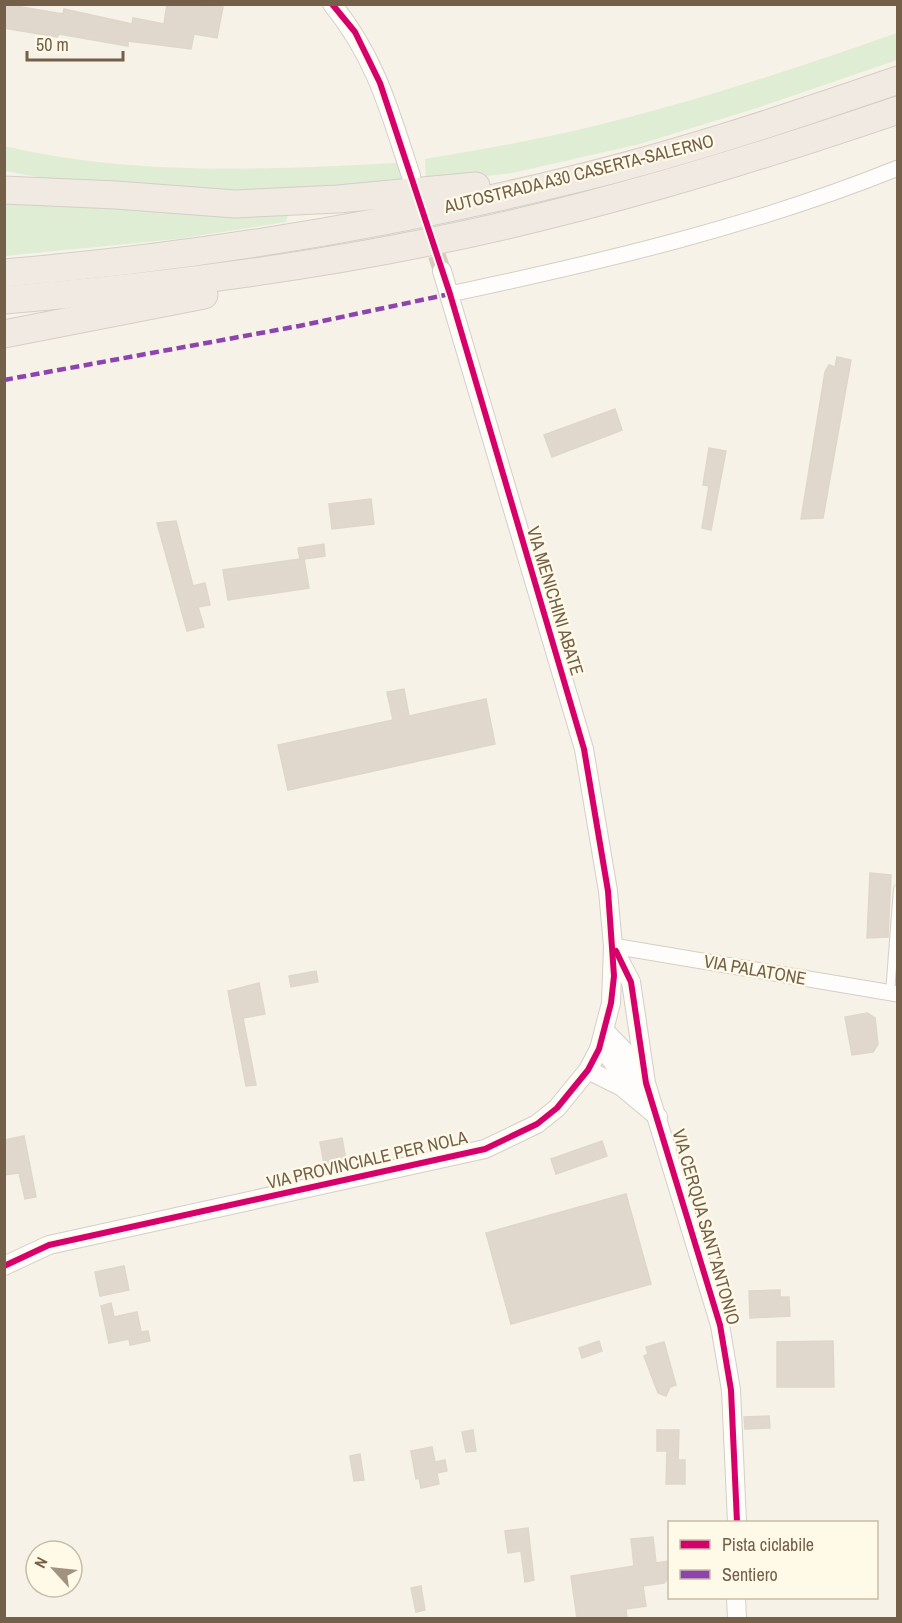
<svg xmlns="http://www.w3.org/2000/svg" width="902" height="1623" viewBox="0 0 902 1623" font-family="'Archivo Narrow',sans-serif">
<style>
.green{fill:#deedd3}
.building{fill:#e0d8cd;stroke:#dfd6ca;stroke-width:1.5}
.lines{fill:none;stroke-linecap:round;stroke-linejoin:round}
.tertiary-tunnel{stroke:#d6cdc0;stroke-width:18;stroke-dasharray:18 9;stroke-linecap:butt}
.service-casing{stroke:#d4cfc5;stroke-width:10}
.minor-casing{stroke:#d4cfc5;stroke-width:17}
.tertiary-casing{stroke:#d4cfc5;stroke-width:20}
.motorway-casing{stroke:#d5cec5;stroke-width:29}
.service{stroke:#fefdfc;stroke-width:8}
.minor{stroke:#fefdfc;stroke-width:15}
.tertiary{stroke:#fefdfc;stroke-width:18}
.motorway{stroke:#f0eae3;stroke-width:27}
.quiet{stroke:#8e44ad;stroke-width:4.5;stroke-dasharray:9 4.5;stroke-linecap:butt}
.cycleway-casing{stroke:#fffae8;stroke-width:10}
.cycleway{stroke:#d6006c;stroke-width:6}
.labels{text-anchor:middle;stroke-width:4.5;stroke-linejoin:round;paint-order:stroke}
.street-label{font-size:18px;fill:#745f49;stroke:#fffae8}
</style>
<rect width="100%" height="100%" fill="#f6f2e8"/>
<g class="green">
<path d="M 897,33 L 897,60 L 757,108 L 640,144 L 512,173 L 426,183 L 425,159 C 490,148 554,137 618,120 C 713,96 805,65 897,33 Z"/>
<path d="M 4,146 C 132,176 266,170 397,163 L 403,186 L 286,195 L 43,178 L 5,171 Z"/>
<polygon points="4,195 288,214 286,222 177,239 5,256"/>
</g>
<g class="building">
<polygon points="4,4 63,14 64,9 132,24 133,18 164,24 167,4 223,7 217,38 194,34 191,49 128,41 128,46 59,34 57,37 4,28"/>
<polygon points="837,357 851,360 823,518 801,519 825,372 829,365 835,367"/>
<polygon points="615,409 622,430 552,457 544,435"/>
<polygon points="709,448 726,451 711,530 702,528 709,486 703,485"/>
<polygon points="371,499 374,524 332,529 329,504"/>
<polygon points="176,521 193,586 205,583 210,605 198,607 204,627 187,631 157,523"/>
<polygon points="324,544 325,556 304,559 309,588 228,600 223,570 300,559 298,548"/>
<polygon points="404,689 409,716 486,699 495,744 288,790 278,745 393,720 387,692"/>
<polygon points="870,873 891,875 888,937 867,938"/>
<polygon points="316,971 318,982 291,987 289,976"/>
<polygon points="259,983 265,1014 243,1018 256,1085 246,1086 228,991"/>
<polygon points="867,1013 875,1018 878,1044 873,1052 852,1055 845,1017"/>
<polygon points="24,1136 36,1197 25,1199 19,1173 4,1175 4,1140"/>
<polygon points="342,1138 346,1160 324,1164 320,1142"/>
<polygon points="602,1141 607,1156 556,1174 551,1159"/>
<polygon points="626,1194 651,1284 511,1324 486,1233"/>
<polygon points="124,1266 129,1290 100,1296 95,1272"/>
<polygon points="780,1290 780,1297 789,1297 790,1316 750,1318 749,1291"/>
<polygon points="111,1303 114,1317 137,1312 141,1332 148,1331 150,1341 130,1345 129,1339 109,1343 101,1306"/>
<polygon points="599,1341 602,1351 582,1358 579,1348"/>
<polygon points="833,1341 834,1387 777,1387 777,1342"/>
<polygon points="664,1342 676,1385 670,1387 666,1396 658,1393 644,1356 648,1354 646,1347"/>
<polygon points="769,1416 770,1428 745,1429 744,1417"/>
<polygon points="473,1430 476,1451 466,1452 462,1432"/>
<polygon points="657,1430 679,1430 678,1460 685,1460 685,1484 666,1484 667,1451 657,1451"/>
<polygon points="432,1447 435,1462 445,1460 447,1471 437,1473 439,1484 421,1488 419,1478 416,1479 411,1451"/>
<polygon points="360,1454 364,1480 354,1481 350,1456"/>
<polygon points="528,1528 534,1580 525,1582 521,1551 508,1553 505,1531"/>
<polygon points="653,1537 656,1563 669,1561 669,1577 664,1583 643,1586 646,1606 626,1609 627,1618 577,1618 571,1576 634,1566 631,1539"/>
<polygon points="421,1586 425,1610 416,1612 411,1588"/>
</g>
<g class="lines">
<polyline class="tertiary-tunnel" points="420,204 442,271"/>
<defs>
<polyline id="service" points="890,993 898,889"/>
<g id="minor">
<path d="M 450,294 C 601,262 754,226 898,168"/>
<polyline points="613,946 898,994"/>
</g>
<g id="tertiary">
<path d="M 332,4 C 376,58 390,112 411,176"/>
<polyline points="616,953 631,982 646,1083 720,1325 731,1390 737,1522"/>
<polyline points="605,1031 633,1060 643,1076"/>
<polyline points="599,1049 609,1057 636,1093"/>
<polyline points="588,1070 622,1087 658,1117"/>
<polyline points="4,1266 49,1245 485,1149 537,1124 557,1108 588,1070 599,1049 611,1003 613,946 608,891 584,749 442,271"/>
<polyline points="736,1598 737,1618"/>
</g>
<g id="motorway">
<polyline points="4,190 116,195 235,204 338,199 476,186"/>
<path d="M 4,273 C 193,257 379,227 563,182 C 677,155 787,118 898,80"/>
<path d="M 4,300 C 145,288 286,271 424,243 C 585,211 742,163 898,110"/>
<polyline points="4,334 204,295"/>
</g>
</defs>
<use href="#service" class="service-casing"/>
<use href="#minor" class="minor-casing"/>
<use href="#tertiary" class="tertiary-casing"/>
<use href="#motorway" class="motorway-casing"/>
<use href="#service" class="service"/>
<use href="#minor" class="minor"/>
<use href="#tertiary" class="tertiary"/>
<use href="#motorway" class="motorway"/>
<polyline class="quiet" points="4,380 299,326 450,294"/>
<defs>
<g id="cycleway">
<polyline points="616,951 631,982 646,1083 720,1325 731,1390 737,1522"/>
<polyline points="4,1266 49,1245 485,1149 537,1124 557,1108 588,1070 599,1049 611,1003 614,976 608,891 584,749 450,294 380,83 355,32 332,4"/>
</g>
</defs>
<use href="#cycleway" class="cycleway-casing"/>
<use href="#cycleway" class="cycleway"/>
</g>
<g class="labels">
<g class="street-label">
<text transform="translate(579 174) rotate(-14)" y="6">AUTOSTRADA A30 CASERTA-SALERNO</text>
<text transform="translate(555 601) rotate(73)" y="6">VIA MENICHINI ABATE</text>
<text transform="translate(755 970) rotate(10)" y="6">VIA PALATONE</text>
<text transform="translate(367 1160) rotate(-13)" y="6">VIA PROVINCIALE PER NOLA</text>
<text transform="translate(706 1227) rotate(74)" y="6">VIA CERQUA SANT'ANTONIO</text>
</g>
</g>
<rect width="902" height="1623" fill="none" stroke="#745f49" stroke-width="12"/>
<rect x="668" y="1521" width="210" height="78" fill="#fffae8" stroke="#c7bca8" stroke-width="1.5"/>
<rect x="680" y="1540" width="30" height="9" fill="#d6006c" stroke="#c7bca8" stroke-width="1.5"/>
<text x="722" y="1551" font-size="18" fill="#745f49">Pista ciclabile</text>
<rect x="680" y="1570" width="30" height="9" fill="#8e44ad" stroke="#c7bca8" stroke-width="1.5"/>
<text x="722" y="1581" font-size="18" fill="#745f49">Sentiero</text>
<g transform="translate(54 1569) rotate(297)"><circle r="28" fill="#fffae8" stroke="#c7bca8" stroke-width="1.5"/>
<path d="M0-4.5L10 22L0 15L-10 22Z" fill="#a29281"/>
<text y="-9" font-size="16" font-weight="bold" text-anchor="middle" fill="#745f49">N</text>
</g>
<path d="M27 51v9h96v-9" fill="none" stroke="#745f49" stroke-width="3"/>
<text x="36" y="51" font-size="18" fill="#745f49" stroke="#fffae8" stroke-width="4.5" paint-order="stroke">50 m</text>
</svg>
